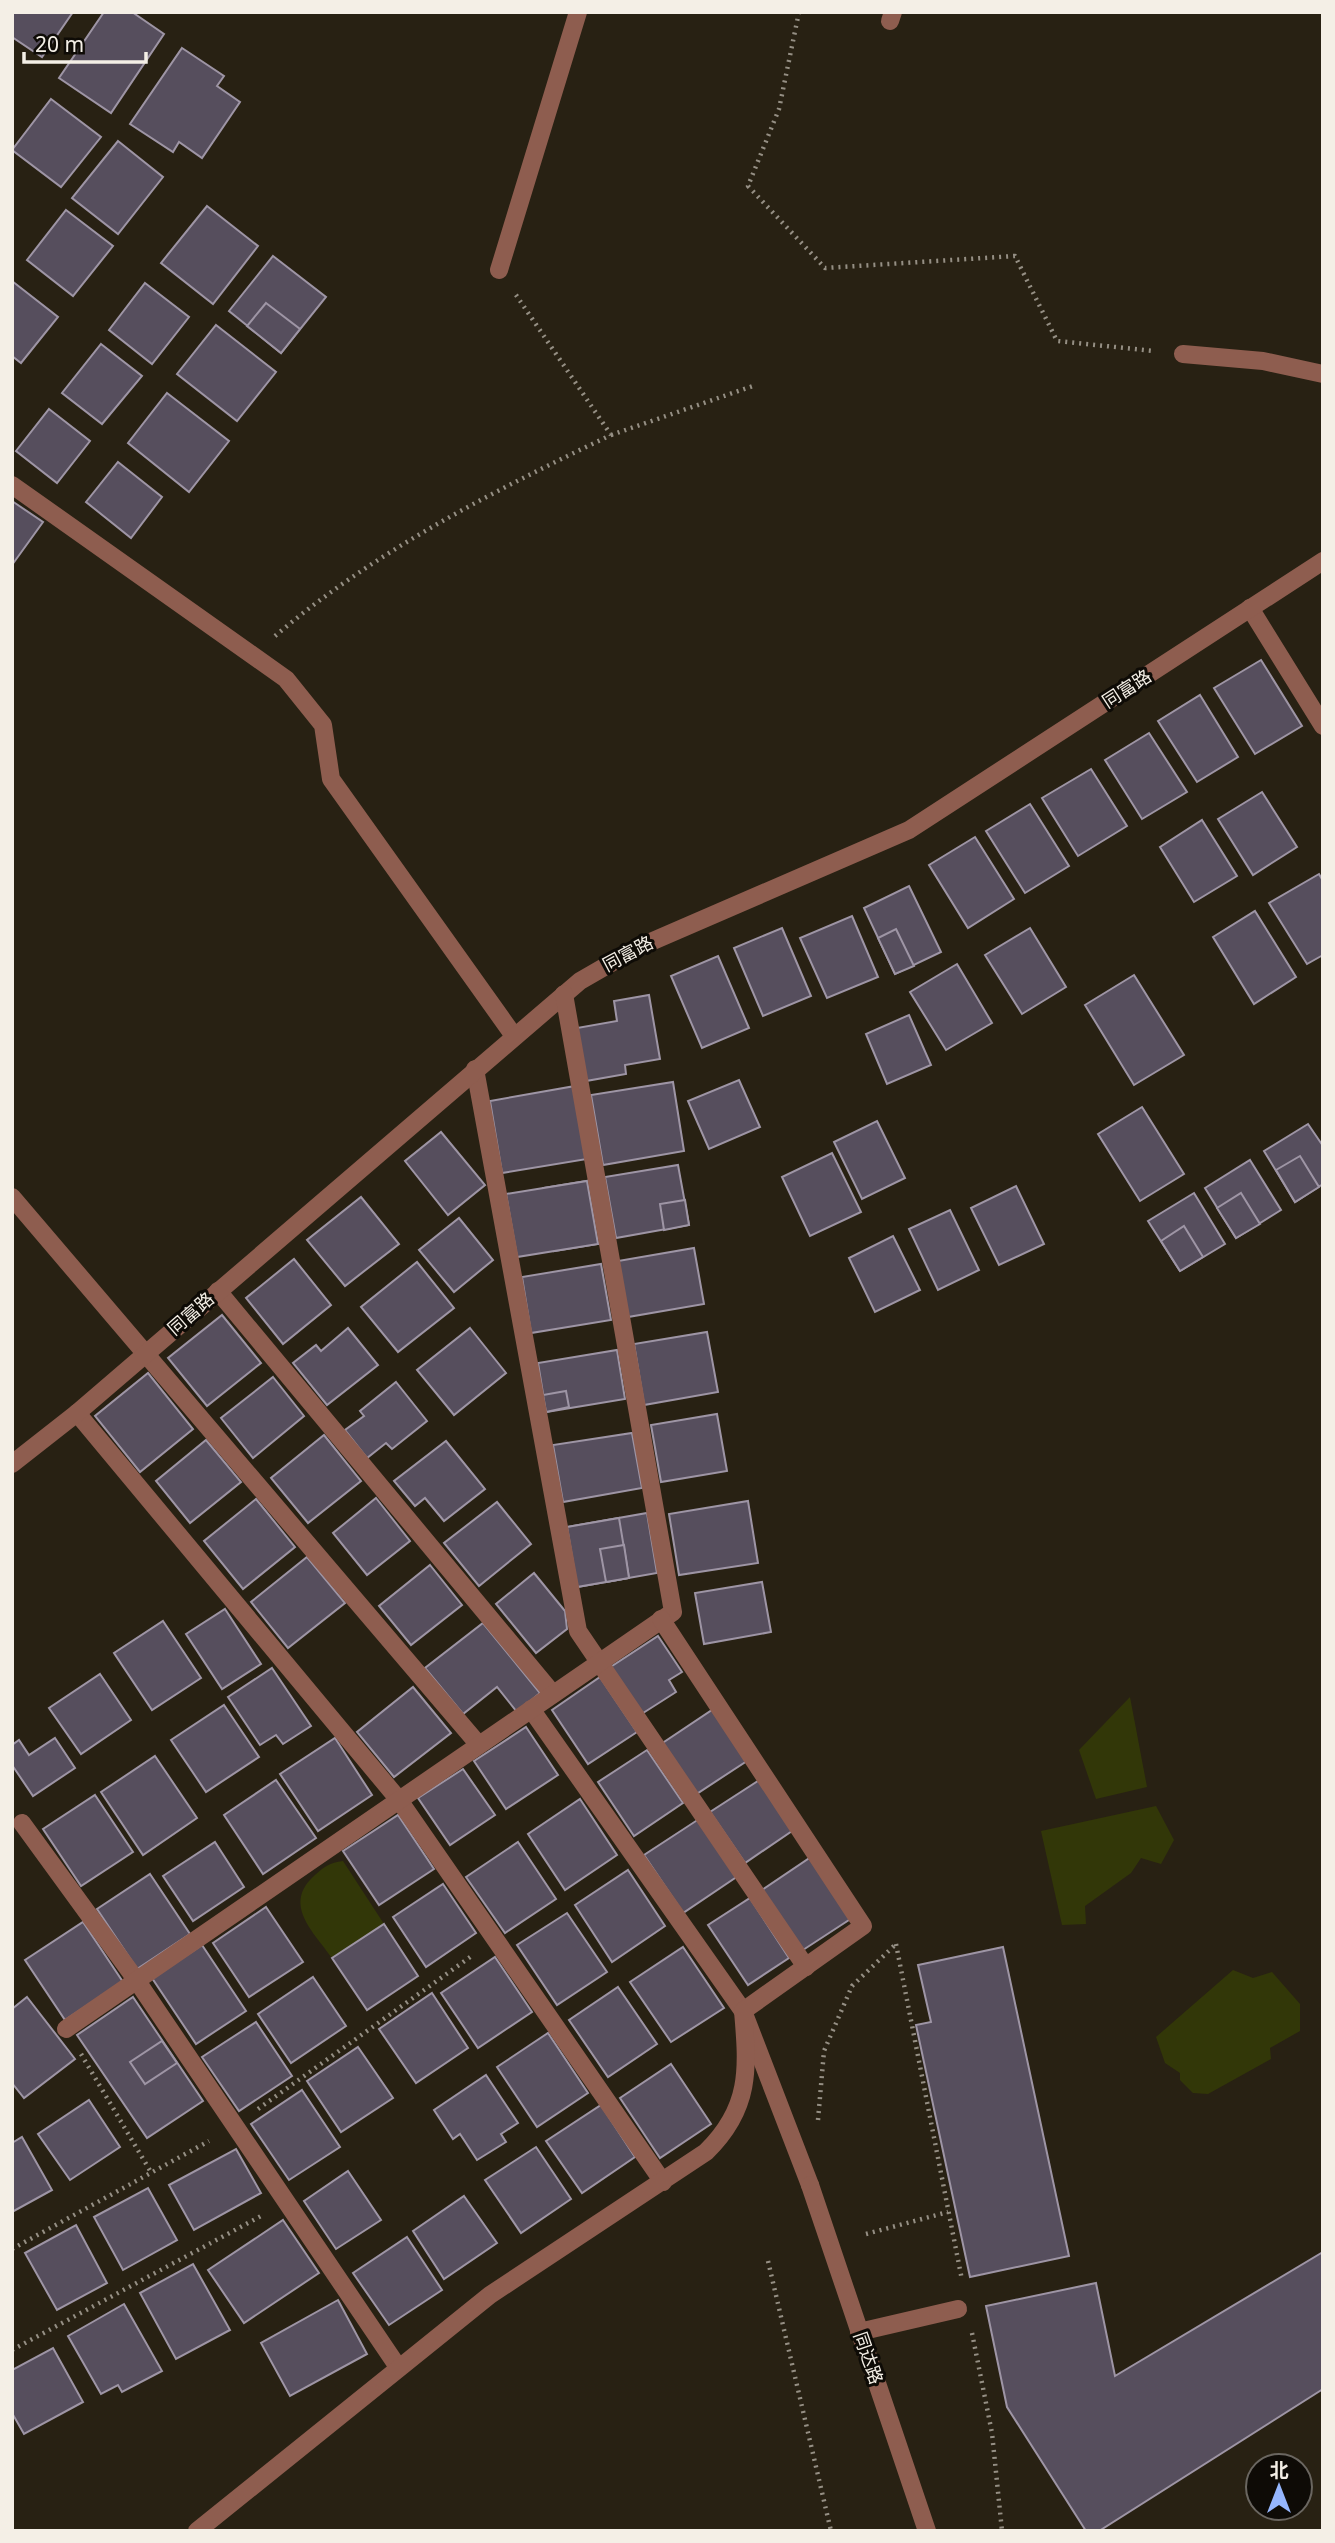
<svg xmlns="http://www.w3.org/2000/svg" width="1335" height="2543" viewBox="0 0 1335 2543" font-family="'Noto Sans','Noto Sans SC',sans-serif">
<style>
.green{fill:#323708}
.building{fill:#564e5d;stroke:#9e95a5;stroke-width:2}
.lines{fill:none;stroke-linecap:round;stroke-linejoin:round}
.path{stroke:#958f84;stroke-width:4.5;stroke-dasharray:2 5;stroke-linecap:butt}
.minor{stroke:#8e5d4f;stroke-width:18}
.tertiary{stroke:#8e5d4f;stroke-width:18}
.labels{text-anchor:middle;stroke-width:6;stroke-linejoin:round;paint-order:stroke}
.street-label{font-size:18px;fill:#f4efe6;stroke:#0e0b06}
</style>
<rect width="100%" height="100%" fill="#282113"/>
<g class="green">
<polygon points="1130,1697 1147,1787 1096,1799 1079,1750"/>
<polygon points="1156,1806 1174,1840 1161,1864 1141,1858 1131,1873 1085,1906 1086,1924 1062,1925 1041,1831"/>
<path d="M 343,1861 L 384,1924 L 332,1958 C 313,1931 282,1904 315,1875 C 325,1866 329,1863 343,1861 Z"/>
<polygon points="1233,1970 1253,1978 1272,1972 1300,2004 1300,2031 1270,2048 1271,2059 1208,2094 1193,2093 1180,2080 1180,2073 1165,2063 1156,2037"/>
</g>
<g class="building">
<polygon points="12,12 73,12 42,57 12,37"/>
<polygon points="104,12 132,12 164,34 111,113 59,78"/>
<polygon points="182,48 224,76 217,86 240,102 202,158 179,142 173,152 130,124"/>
<polygon points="51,99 101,137 61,187 12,150"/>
<polygon points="118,141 163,177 118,234 72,198"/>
<polygon points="207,206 258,246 213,304 161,263"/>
<polygon points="66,210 113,246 73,296 27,260"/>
<polygon points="273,256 326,297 281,353 229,311"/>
<polygon points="12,281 58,317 21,363 12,356"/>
<polygon points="145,283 189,317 152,364 109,330"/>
<polygon points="266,303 300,329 281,353 247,326"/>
<polygon points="216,325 276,372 237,421 177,374"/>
<polygon points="101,344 142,376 102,424 62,393"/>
<polygon points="167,393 229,441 189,492 128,443"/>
<polygon points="49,409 90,441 57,483 16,451"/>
<polygon points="118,462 162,497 131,538 86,502"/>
<polygon points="12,501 43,522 12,565"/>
<polygon points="1261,660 1302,726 1255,754 1214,688"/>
<polygon points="1200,695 1238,757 1197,782 1158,721"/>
<polygon points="1149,733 1187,792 1142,819 1105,760"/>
<polygon points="1091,769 1127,826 1078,856 1042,798"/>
<polygon points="1262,792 1297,847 1253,875 1218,819"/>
<polygon points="1030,804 1069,866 1025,893 986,831"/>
<polygon points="1202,820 1237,876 1194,902 1160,847"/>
<polygon points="975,837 1014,899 968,928 929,865"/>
<polygon points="1319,874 1323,881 1323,955 1307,964 1269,903"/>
<polygon points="909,886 941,952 895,974 864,908"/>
<polygon points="1255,911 1296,977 1254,1004 1213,937"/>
<polygon points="852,916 878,977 827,998 800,938"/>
<polygon points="782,928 811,996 763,1016 734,948"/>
<polygon points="1030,928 1066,987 1022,1014 985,955"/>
<polygon points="896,929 914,966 895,974 878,938"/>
<polygon points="718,956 749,1028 702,1048 671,976"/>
<polygon points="957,964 992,1023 946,1050 910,992"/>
<polygon points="1134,975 1184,1055 1134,1085 1085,1005"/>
<polygon points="649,995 660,1059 625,1065 626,1074 586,1081 577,1028 617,1021 614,1001"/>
<polygon points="909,1015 931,1065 887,1084 866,1034"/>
<polygon points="739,1080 760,1127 709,1149 688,1101"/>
<polygon points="673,1082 684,1151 603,1165 591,1095"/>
<polygon points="575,1086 587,1159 502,1173 490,1101"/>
<polygon points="1142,1107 1184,1174 1140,1201 1098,1134"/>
<polygon points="877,1121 905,1178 862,1199 834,1142"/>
<polygon points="1308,1124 1323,1146 1323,1184 1295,1202 1264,1151"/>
<polygon points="441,1132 485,1185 448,1215 405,1161"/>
<polygon points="832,1153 861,1212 810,1236 782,1177"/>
<polygon points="1300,1156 1319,1187 1295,1202 1276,1170"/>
<polygon points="1250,1160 1281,1210 1236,1238 1205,1188"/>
<polygon points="678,1165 689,1225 616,1238 605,1177"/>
<polygon points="587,1181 598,1244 554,1251 543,1188"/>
<polygon points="587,1181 598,1244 517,1257 506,1194"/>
<polygon points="1016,1186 1044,1244 999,1265 971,1208"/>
<polygon points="1194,1193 1225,1244 1180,1271 1148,1221"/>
<polygon points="1241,1193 1260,1224 1236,1238 1217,1208"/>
<polygon points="361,1197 399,1244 345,1286 307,1240"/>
<polygon points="685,1200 689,1225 664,1230 660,1204"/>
<polygon points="950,1210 979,1270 938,1290 909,1229"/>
<polygon points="459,1218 493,1260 454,1292 419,1250"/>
<polygon points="1184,1226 1203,1257 1180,1271 1161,1241"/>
<polygon points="893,1236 920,1290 875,1312 849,1258"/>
<polygon points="694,1248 704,1304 628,1317 618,1261"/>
<polygon points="294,1259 331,1305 283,1344 246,1298"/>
<polygon points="417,1262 454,1308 398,1352 361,1307"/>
<polygon points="601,1264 611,1320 531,1333 522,1277"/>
<polygon points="222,1315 261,1363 207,1406 168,1358"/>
<polygon points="348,1328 378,1365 327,1405 293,1363 316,1345 321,1351"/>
<polygon points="470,1328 506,1373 454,1415 417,1370"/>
<polygon points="707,1332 718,1392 644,1405 634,1344"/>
<polygon points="617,1350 625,1399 546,1412 538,1363"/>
<polygon points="148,1373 193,1429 140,1472 95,1416"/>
<polygon points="273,1377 304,1416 253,1458 221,1418"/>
<polygon points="396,1382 427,1421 392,1449 386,1443 367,1458 345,1430 364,1416 360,1411"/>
<polygon points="566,1391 569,1407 546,1412 543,1395"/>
<polygon points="717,1414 727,1471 661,1482 651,1425"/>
<polygon points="632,1433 642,1488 563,1502 553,1445"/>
<polygon points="324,1435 361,1481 308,1523 271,1478"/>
<polygon points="206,1440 241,1482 190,1523 156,1481"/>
<polygon points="446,1441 485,1489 444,1521 425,1498 415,1506 394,1481"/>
<polygon points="376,1498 410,1541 367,1575 333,1533"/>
<polygon points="256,1499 295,1547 243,1589 204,1541"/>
<polygon points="748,1501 758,1563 679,1575 669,1514"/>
<polygon points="497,1502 531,1544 479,1586 444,1543"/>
<polygon points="647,1513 657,1573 577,1587 567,1527"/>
<polygon points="619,1518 629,1578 577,1587 567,1527"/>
<polygon points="624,1545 629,1578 606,1582 600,1549"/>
<polygon points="307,1557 345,1603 288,1648 251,1602"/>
<polygon points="430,1565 462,1605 411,1645 379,1606"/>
<polygon points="534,1573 565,1611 567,1629 536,1653 496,1604"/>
<polygon points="762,1582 771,1632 704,1644 695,1593"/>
<polygon points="225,1609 261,1664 222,1689 186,1634"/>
<polygon points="163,1621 201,1678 152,1710 114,1653"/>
<polygon points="483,1623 540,1693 517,1712 497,1687 463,1714 425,1668"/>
<polygon points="658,1636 682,1672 669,1680 676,1692 640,1715 609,1668"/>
<polygon points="272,1668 311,1726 283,1744 276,1735 260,1745 228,1697"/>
<polygon points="100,1674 131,1720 81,1754 49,1708"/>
<polygon points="600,1677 637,1732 588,1764 552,1710"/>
<polygon points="413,1687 451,1733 394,1777 357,1732"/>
<polygon points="224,1705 259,1757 206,1792 171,1740"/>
<polygon points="715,1708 750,1759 695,1795 661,1744"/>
<polygon points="526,1727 558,1775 506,1809 474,1761"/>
<polygon points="55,1738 75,1768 33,1796 12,1765 12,1745 19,1740 29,1755"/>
<polygon points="335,1738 372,1795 318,1831 280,1774"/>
<polygon points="647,1750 683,1803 634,1836 598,1782"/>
<polygon points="155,1756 197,1818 143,1855 101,1792"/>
<polygon points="463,1769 495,1815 450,1845 418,1798"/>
<polygon points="761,1779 795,1829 745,1863 710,1812"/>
<polygon points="276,1780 316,1838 263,1874 224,1815"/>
<polygon points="95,1795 133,1852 81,1886 43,1829"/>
<polygon points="580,1799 617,1855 565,1890 528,1834"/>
<polygon points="398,1815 434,1869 379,1905 343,1851"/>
<polygon points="699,1819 738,1876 683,1913 644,1855"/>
<polygon points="215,1842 244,1887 193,1921 163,1876"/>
<polygon points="518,1842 556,1899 505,1933 466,1877"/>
<polygon points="811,1857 852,1918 803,1950 762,1890"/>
<polygon points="628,1870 665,1926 612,1962 575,1905"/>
<polygon points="150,1874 190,1934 137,1969 97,1909"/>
<polygon points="443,1884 476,1933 426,1967 393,1917"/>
<polygon points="750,1898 789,1958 748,1985 708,1925"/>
<polygon points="266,1907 303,1962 249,1997 213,1943"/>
<polygon points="567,1913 607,1972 557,2005 517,1945"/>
<polygon points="83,1922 123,1982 65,2020 25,1960"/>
<polygon points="384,1924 418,1976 367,2010 332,1958"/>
<polygon points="202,1945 246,2011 196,2044 152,1978"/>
<polygon points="683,1947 724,2008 671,2042 630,1982"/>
<polygon points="1003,1947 1069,2256 970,2277 916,2025 931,2022 918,1965"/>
<polygon points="495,1957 532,2012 478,2048 441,1993"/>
<polygon points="313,1977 346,2026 291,2063 258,2014"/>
<polygon points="618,1987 657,2044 608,2077 569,2020"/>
<polygon points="432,1993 468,2048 416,2083 379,2029"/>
<polygon points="27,1997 75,2059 24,2098 12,2083 12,2009"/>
<polygon points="133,1997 203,2101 147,2138 77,2035"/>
<polygon points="256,2022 292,2076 239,2111 202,2057"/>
<polygon points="548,2033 588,2093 537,2127 497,2067"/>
<polygon points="162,2041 177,2063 145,2084 130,2062"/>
<polygon points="358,2047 393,2098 341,2132 307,2081"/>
<polygon points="671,2064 711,2124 660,2158 620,2098"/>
<polygon points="486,2075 518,2123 501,2134 506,2142 477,2160 460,2134 453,2139 434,2110"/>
<polygon points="302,2090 340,2147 289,2180 251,2124"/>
<polygon points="89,2100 120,2147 70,2180 38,2134"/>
<polygon points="601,2105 635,2157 582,2193 546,2141"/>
<polygon points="22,2137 52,2190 12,2212 12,2143"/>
<polygon points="536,2147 571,2199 521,2233 485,2180"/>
<polygon points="236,2149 261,2193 194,2230 169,2185"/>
<polygon points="348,2171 381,2220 336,2249 304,2201"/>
<polygon points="148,2188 177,2240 123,2270 94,2217"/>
<polygon points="464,2196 497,2243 444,2279 413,2231"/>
<polygon points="283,2220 319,2273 244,2323 208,2270"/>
<polygon points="76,2225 107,2283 57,2310 25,2253"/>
<polygon points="407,2237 442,2290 389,2325 353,2273"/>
<polygon points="1323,2252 1323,2389 1099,2531 1086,2531 1007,2407 986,2306 1096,2283 1115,2376"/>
<polygon points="193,2264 230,2330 176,2359 140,2293"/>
<polygon points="338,2300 367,2354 290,2396 261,2343"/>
<polygon points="124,2304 162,2371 122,2392 118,2385 101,2394 68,2336"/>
<polygon points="53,2348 83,2402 24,2434 12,2413 12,2370"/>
</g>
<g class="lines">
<g class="path">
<polyline points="799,12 779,109 748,186 825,268 1015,256 1057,341 1154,351"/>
<polyline points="611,435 753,386"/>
<path d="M 275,636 C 376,550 492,492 611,435 L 514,292"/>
<polyline points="896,1944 962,2280"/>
<polyline points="81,2054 152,2174"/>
<polyline points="258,2109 473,1955"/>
<polyline points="818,2120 824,2051 852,1986 896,1944"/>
<polyline points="866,2234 948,2212"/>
<polyline points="12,2249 209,2141"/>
<polyline points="768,2261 831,2531"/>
<polyline points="972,2333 992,2433 1002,2531"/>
<polyline points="12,2350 261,2216"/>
</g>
<g class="minor">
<polyline points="890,21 893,12"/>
<polyline points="499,270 578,12"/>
<polyline points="1183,354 1263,361 1323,374"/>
<polyline points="12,485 286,679 323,725 331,779 514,1036"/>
<polyline points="1250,608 1323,726"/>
<polyline points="475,1069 578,1631 806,1967"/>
<polyline points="12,1197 479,1745"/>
<polyline points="218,1291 553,1694"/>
<polyline points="77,1413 399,1800 663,2182"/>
<polyline points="12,1464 77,1413 580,981 639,947 909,830 1323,561"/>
<polyline points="531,1709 743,2011 810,2185"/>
<polyline points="22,1823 137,1981 398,2367"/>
<polyline points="66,2029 673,1612 564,994"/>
<polyline points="859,2332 958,2309"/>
<path d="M 197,2531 L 490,2295 L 706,2152 C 751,2108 748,2069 743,2011 L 863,1926 L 661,1619"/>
</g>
<polyline class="tertiary" points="810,2185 927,2531"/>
</g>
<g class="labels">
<g class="street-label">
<text transform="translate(1127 689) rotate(-33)" y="6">同富路</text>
<text transform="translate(628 954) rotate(-28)" y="6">同富路</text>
<text transform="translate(191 1314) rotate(-41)" y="6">同富路</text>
<text transform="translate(868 2358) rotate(71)" y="6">同达路</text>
</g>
</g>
<rect width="1335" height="2543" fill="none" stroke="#f4efe6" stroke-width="28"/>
<g transform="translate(1279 2487)"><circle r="33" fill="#0e0b06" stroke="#6a6660" stroke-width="2"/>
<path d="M0-5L12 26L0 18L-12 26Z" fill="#95b6fd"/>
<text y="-10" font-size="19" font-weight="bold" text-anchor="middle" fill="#f4efe6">北</text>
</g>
<path d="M24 52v10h122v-10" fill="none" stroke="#f4efe6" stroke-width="3.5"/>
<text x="35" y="52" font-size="21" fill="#f4efe6" stroke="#0e0b06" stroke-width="5" paint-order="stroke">20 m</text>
</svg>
